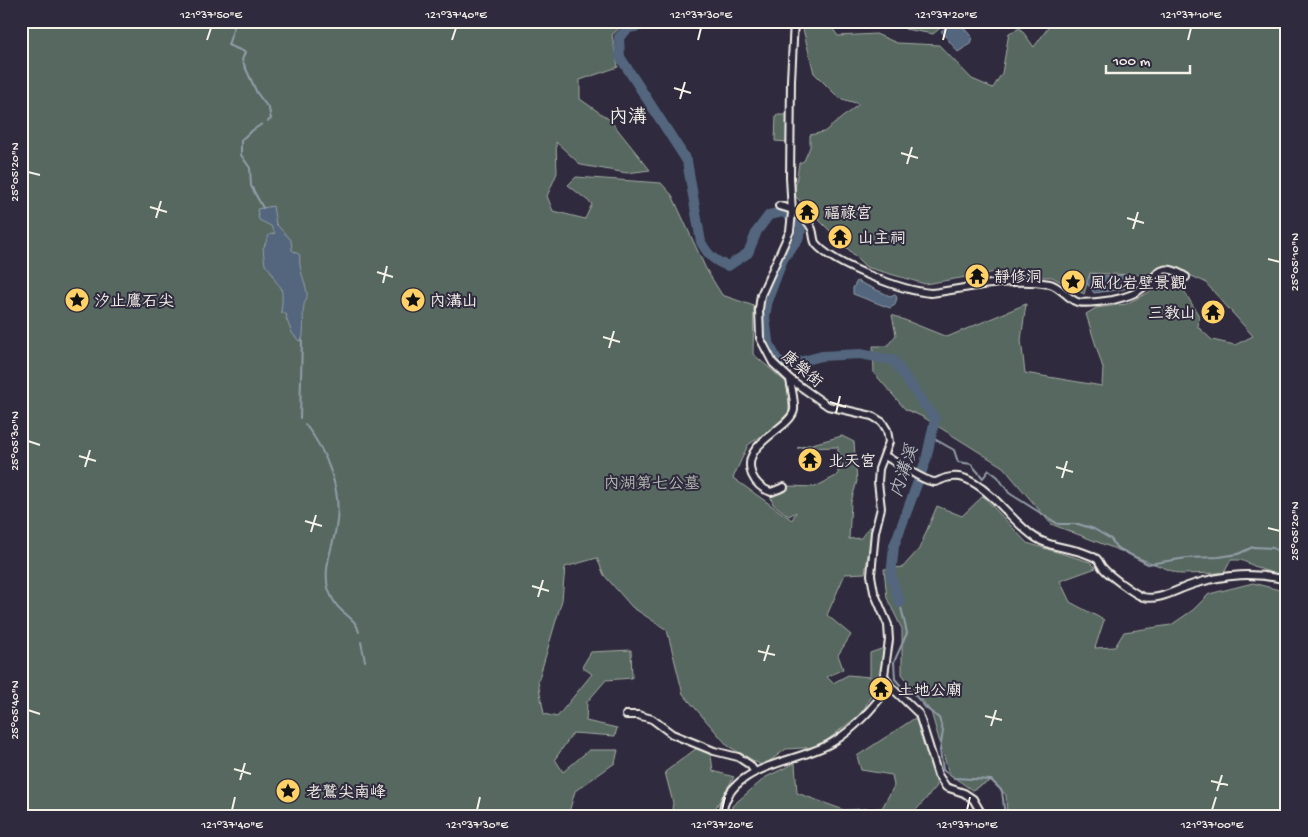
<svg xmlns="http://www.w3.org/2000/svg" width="1308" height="837" viewBox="0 0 1308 837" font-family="'Gochi Hand','LXGW WenKai TC',sans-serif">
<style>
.green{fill:#566860;stroke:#a5aca4}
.water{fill:#52667e;stroke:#939ea8}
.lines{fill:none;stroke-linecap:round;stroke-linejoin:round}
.stream{stroke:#939ea8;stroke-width:2}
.river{stroke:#52667e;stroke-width:10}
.minor-casing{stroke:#f4f1e8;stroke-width:10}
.minor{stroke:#2f2a3d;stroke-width:6}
.ticks{fill:none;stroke:#f4f1e8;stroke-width:2}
.labels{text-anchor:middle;stroke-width:4;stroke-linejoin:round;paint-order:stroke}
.poi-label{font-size:16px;fill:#f4f1e8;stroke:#2f2a3d;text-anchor:start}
.street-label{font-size:16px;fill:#f4f1e8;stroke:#2f2a3d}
.park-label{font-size:16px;fill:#b5bab2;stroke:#2f2a3d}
.water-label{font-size:18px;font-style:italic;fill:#b3b9be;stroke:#2f2a3d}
.quarter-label{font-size:19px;fill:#f4f1e8;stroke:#2f2a3d}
.neatline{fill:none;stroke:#f4f1e8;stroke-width:2}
.ticks-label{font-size:12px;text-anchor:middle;fill:#f4f1e8}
</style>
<rect width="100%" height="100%" fill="#2f2a3d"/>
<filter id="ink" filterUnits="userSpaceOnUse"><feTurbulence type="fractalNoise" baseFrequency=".02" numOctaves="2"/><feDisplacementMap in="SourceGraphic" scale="10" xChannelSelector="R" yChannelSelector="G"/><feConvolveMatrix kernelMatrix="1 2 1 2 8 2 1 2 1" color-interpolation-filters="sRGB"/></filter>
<g filter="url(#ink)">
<g class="green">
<polygon points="21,21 627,21 612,35 618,67 580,80 580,99 610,120 650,170 627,173 581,165 556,142 557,173 547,196 553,211 585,219 592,204 568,185 576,177 661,183 672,195 706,269 722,295 754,306 753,354 788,384 789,417 748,445 733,478 792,520 796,512 789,516 773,504 770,495 788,486 815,487 838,475 838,447 797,448 842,436 854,442 857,481 851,502 849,539 861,538 869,527 873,527 865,573 845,574 827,615 851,635 838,655 843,669 827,677 833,683 848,675 870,677 870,653 884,648 881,676 862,713 818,747 786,749 763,766 728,746 683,694 667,630 632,607 604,575 597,558 565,567 562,600 538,682 544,714 557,717 592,674 582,667 591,652 631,650 632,678 606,680 587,702 586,721 617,728 615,736 573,733 555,759 563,772 589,750 618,750 615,763 575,791 568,816 21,816"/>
<polygon points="801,21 827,21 838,36 876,34 897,43 939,45 972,79 993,88 1002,73 1009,33 1020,28 1034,47 1053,21 1287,21 1287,577 1263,570 1241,560 1231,560 1224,573 1180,574 1051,524 1003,467 923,417 905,409 874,373 873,346 887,346 896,335 892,315 947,337 1026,304 1021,340 1025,373 1102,386 1103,368 1086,314 1096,308 1126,304 1155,289 1183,289 1199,316 1198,327 1212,340 1235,345 1253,336 1205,282 1178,270 1136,275 1090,273 1084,294 1052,277 1005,276 996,272 925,284 866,267 794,195 799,163 804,161 810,147 810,135 824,132 859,104 839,98 814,73"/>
<polygon points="907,21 949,21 933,34 905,29"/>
<polygon points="776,115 788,115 788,142 775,141"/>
<polygon points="983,496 1027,543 1090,562 1096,568 1060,581 1070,602 1104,620 1095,648 1115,647 1124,632 1171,625 1193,610 1209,594 1253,583 1287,592 1287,816 1007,816 1006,795 992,780 972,790 949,774 931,712 902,674 902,629 887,598 884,569 903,567 919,549 937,506 962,516"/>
<polygon points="915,718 930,755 937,786 911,816 731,816 732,806 766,777 795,763 797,793 844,810 882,808 894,786 892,775 861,770 857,756"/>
<polygon points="697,748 711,755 713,771 734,777 716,807 715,816 671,816 673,803 665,772"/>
</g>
<g class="water">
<polygon points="952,23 960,24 972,37 970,44 958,52 941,31"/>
<path d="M 273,206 L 276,224 L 291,240 L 292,250 L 300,255 C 298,269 305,280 307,293 C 308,298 305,300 304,305 C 302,316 305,328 302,340 L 299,341 L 292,333 L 286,318 L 287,315 L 281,312 C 282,305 283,295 281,288 C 280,285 275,282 274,278 C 271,272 271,270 265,265 L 263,249 L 269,235 L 275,233 L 271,226 L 259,220 L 257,209 Z"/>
<polygon points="1093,274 1099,276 1129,275 1130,286 1124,289 1094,293 1088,285 1087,281 1090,276"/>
<polygon points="857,281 890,296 895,294 897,298 895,305 890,308 853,294 853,288"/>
</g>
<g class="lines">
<g class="stream">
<polyline points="234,21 234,27 228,45 245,52 242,60 257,93 269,109 271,119 268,121"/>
<polyline points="262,124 250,132 241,140 241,155 250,168 251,186 263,208"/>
<polyline points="300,418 302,340"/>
<path d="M 305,424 C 327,452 343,492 336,528 C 333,545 325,564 327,581 C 327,589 334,604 340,609 C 347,616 357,621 359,632"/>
<polyline points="931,437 954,450 958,462 971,464 983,478 989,470 998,477 1009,493 1058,524 1078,524 1094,529 1111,539 1116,547 1148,564 1187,558 1219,557 1238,554 1253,547 1273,548 1287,557"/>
<polyline points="900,603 907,633 894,662 895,679 901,686 914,694 927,709 939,718 943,731 940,750 943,770 954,778 991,780 1002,791 1005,816"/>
<polyline points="361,642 365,661"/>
</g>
<g class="river">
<path d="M 664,21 L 629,28 L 619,37 L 620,57 L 687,161 L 701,242 C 708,255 714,261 728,266 L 748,253 L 757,231 L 769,215 L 783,212"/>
<polyline points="786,214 797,220 802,226 798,240 783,259 768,299 765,317 768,341 776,358 784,366 822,356 860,354 893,360 935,419 926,460 894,546 891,576 900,603"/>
</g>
<defs>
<g id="minor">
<polyline points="794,21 791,80 790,177 792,213 790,231 761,295 759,309 760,338 773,363 790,379 811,394 828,406 872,416 882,422 887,430 889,442 879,469 878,482 881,508 875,532 871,575 874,592 888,625 889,640 884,675 890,686 919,714 938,775 946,787 964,793 973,799 983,816"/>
<path d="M 779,206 C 794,209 805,215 812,229 C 814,234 813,240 816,244 C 834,265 903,291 931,293 C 970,288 1010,277 1050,284 C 1059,286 1067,297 1075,301 C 1081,305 1105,301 1113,300 C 1122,298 1134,295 1141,289 C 1159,275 1160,260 1186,277"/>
<path d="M 885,456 C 896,462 924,482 935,482 C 938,482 942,479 946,478 C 957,475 964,477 974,483 C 998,497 1013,523 1036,538 C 1054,550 1079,547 1097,559 C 1100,562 1100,565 1103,568 C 1109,575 1134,594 1143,597 C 1160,601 1177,589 1194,584 C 1226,574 1254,572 1287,580"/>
<path d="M 784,487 L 771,492 C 762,489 756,484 752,475 C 739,443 791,429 794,410 C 795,401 791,388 790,379"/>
<polyline points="626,715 638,715 652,719 672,734 714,751 738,757 750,765 755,772"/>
<path d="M 722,816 C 726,763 798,764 833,742 C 856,728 873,707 890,686"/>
</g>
</defs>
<use href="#minor" class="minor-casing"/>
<use href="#minor" class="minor"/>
</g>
</g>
<path class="ticks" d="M 207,40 L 211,28M 452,40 L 456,28M 698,40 L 701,28M 943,40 L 946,28M 1188,40 L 1191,28M 674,88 L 691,93M 680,99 L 685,82M 901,153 L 918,158M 907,164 L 912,147M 28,172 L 40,175M 150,207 L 167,212M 156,218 L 161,201M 1127,218 L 1144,223M 1133,229 L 1138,212M 1268,259 L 1280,262M 377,272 L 393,277M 383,283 L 387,266M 603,337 L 620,342M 609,348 L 614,331M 830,402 L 846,407M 836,413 L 840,396M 28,441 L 40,445M 79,456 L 96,461M 85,467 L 90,450M 1056,467 L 1073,472M 1062,478 L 1067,461M 305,521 L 322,526M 1268,528 L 1280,531M 311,532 L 316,515M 532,586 L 549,591M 538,597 L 543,580M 758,651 L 775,655M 764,661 L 769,645M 28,710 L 40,714M 985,716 L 1002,720M 991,726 L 996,710M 234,769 L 251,774M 240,780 L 245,763M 1211,781 L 1228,785M 1217,791 L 1222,775M 232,810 L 235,797M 477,810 L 480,797M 722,810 L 725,797M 967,810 L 970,797M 1212,810 L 1216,797"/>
<defs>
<symbol id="temple-disc" viewBox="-11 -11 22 22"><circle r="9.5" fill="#ffd166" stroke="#2f2a3d"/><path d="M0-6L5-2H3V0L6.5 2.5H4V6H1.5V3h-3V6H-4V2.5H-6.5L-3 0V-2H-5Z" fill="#111"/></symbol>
<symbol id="sight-disc" viewBox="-11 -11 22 22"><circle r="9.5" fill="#ffd166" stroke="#2f2a3d"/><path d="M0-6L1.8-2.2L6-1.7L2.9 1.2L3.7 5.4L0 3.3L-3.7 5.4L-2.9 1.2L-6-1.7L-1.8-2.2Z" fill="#111"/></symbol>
</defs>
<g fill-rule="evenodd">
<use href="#temple-disc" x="793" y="198" width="28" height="28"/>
<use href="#temple-disc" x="826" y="223" width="28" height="28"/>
<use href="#temple-disc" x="963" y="262" width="28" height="28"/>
<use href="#sight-disc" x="1059" y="268" width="28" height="28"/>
<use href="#sight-disc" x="63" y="286" width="28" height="28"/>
<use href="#sight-disc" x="399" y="286" width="28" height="28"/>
<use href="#temple-disc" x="1199" y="298" width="28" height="28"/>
<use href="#temple-disc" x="796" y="446" width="28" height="28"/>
<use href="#temple-disc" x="867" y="675" width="28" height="28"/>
<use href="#sight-disc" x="274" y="777" width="28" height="28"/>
</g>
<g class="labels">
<g class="poi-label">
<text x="824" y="218">福祿宮</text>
<text x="858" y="243">山主祠</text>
<text x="994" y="282">靜修洞</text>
<text x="1090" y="288">風化岩壁景觀</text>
<text x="94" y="306">汐止鷹石尖</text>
<text x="430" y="306">內溝山</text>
<text x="1196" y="318" text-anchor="end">三教山</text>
<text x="828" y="466">北天宮</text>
<text x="898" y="695">土地公廟</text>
<text x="306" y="797">老鷲尖南峰</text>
</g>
<g class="street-label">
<text transform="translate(803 368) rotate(40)" y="6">康樂街</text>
</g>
<g class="park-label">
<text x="652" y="488">內湖第七公墓</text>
</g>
<g class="water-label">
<text transform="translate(903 471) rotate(-71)" y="6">內溝溪</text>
</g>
<g class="quarter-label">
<text x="628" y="122">內溝</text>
</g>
</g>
<rect width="1308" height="837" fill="none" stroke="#2f2a3d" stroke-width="55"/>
<path d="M1106 65v8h84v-8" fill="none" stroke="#f4f1e8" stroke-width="2.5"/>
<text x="1113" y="65" font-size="15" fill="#f4f1e8" stroke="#2f2a3d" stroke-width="4" paint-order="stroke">100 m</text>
<rect x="28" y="28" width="1252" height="782" class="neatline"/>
<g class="ticks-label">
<text x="211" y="18">121°37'50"E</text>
<text x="456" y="18">121°37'40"E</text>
<text x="701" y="18">121°37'30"E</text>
<text x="946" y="18">121°37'20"E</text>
<text x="1191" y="18">121°37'10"E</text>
<text transform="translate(14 172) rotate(-90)" y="4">25°05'20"N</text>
<text transform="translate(1294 262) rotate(-90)" y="4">25°05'10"N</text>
<text transform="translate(14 441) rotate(-90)" y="4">25°05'30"N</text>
<text transform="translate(1294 531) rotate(-90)" y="4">25°05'20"N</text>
<text transform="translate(14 710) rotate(-90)" y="4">25°05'40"N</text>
<text x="232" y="828">121°37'40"E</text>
<text x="477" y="828">121°37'30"E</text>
<text x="722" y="828">121°37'20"E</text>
<text x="967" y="828">121°37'10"E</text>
<text x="1212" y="828">121°37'00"E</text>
</g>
</svg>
